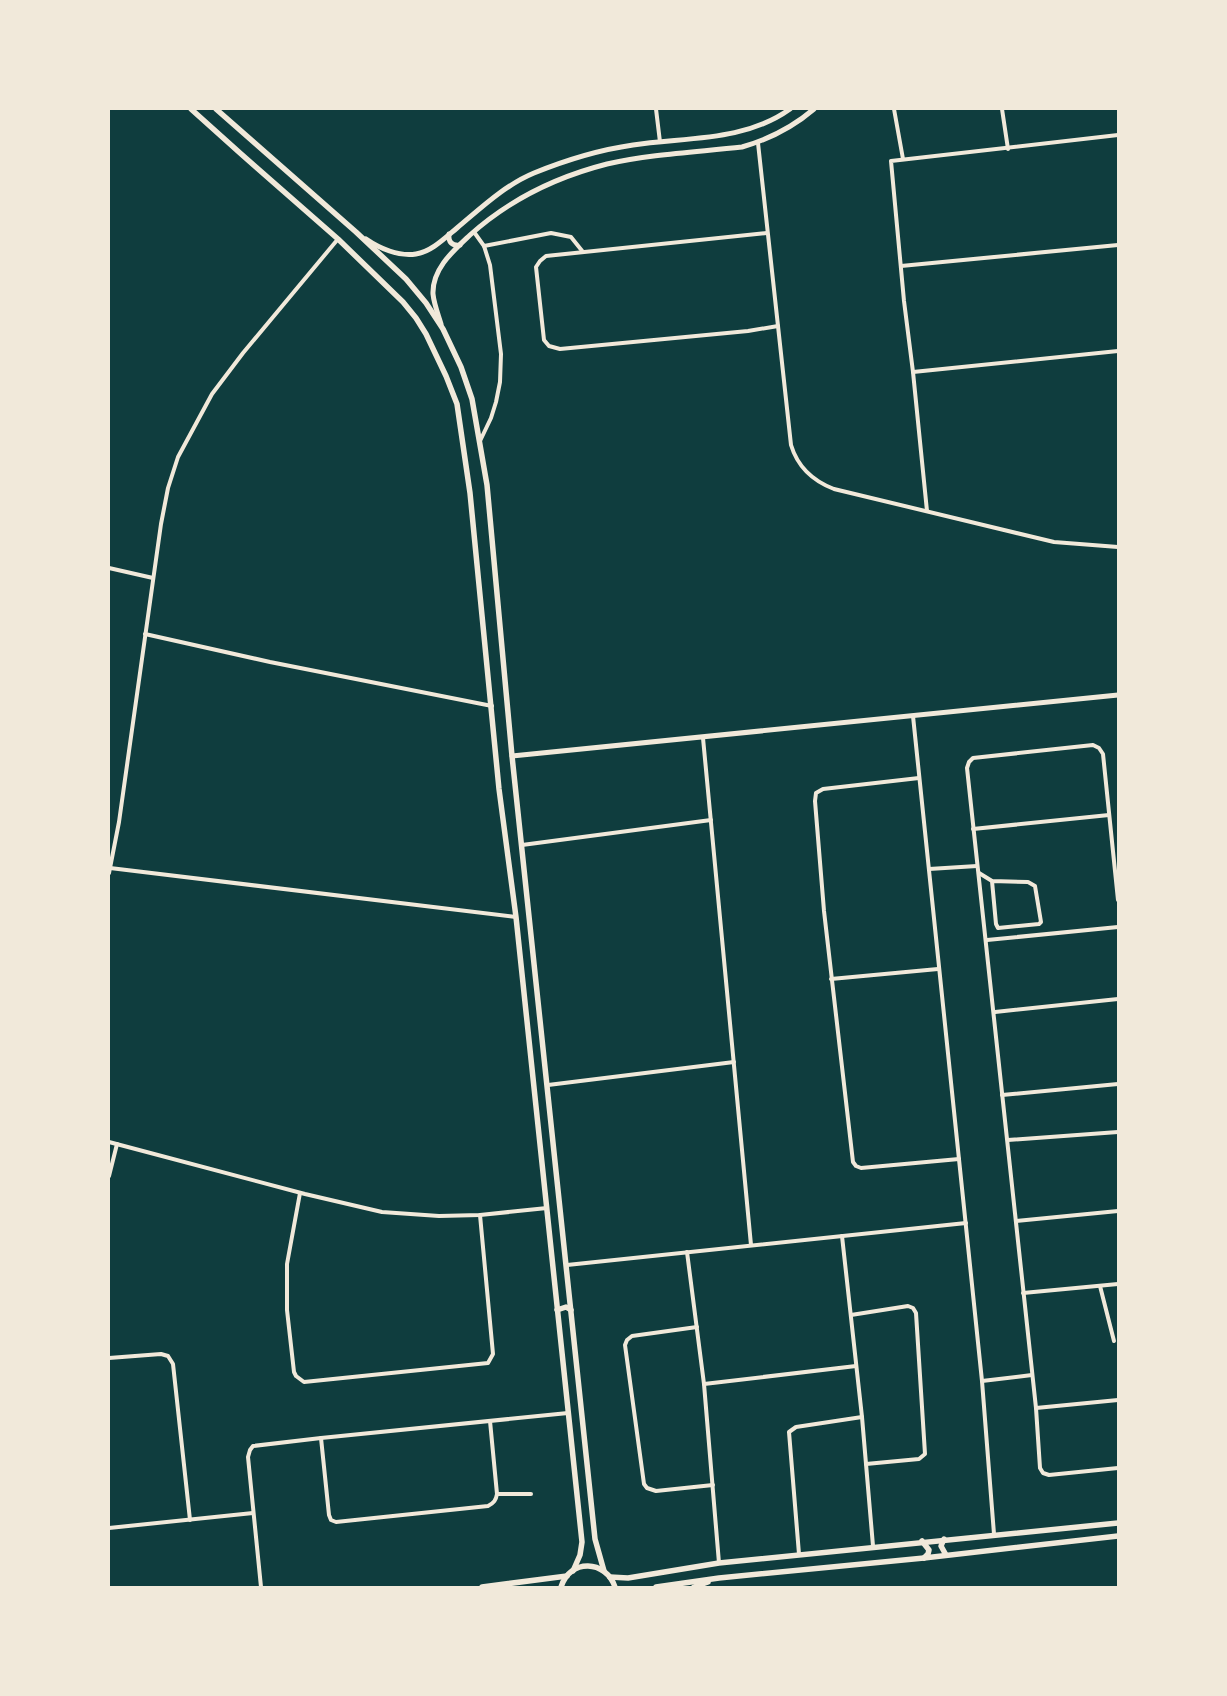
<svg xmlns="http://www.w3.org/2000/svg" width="1227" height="1696" viewBox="0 0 1227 1696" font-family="'Noto Sans',sans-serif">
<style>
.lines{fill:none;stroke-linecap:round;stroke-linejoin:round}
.minor{stroke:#f1e9da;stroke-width:4}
.tertiary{stroke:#f1e9da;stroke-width:5}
.secondary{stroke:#f1e9da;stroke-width:5.5}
</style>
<rect width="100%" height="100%" fill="#0f3d3e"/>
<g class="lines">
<g class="minor">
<polyline points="656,109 660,142"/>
<polyline points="894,109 903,159"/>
<polyline points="1002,109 1008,149"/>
<path d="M 758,143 L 791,445 C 798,468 813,481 834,489 L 1054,542 L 1118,547"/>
<polyline points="474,232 484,246 490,265 501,354 500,382 496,402 491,418 480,441"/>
<polyline points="767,233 546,256 540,261 536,267 544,340 549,346 560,349 748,331 778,326"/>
<polyline points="484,246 551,233 571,237 583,252"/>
<polyline points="901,266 1118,245"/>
<polyline points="913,372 1118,351"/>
<polyline points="927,511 913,372 904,301 891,161 1118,135"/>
<polyline points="109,568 153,578"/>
<polyline points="145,634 270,662 492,706"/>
<polyline points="913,716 982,1381 994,1534"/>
<polyline points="703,738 751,1245"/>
<polyline points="919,778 823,789 816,793 815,801 824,911 853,1162 856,1166 861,1168 959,1159"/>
<polyline points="973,829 1109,815"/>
<polyline points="522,845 711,820"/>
<polyline points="110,868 516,917"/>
<polyline points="929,869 977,866"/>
<polyline points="109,873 119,822 161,524 168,488 178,457 212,394 243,353 338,239"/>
<polyline points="979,873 992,881 1028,882 1035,886 1041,922 1039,924 998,928 996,924 992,881"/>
<polyline points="1118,900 1103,754 1099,748 1093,745 973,758 969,762 967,768 1036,1408 1040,1468 1043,1473 1049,1475 1118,1468"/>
<polyline points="987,940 1118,927"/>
<polyline points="831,979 938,969"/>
<polyline points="995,1012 1118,999"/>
<polyline points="548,1085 734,1062"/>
<polyline points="1002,1095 1118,1084"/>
<polyline points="1008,1140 1118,1132"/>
<polyline points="109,1142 305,1194 382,1212 439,1216 480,1215 547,1208"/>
<polyline points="109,1176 117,1144"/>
<polyline points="300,1193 287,1264 287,1310 294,1372 296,1376 304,1382 488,1363 493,1354 480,1215"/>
<polyline points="1016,1221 1118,1211"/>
<polyline points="842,1236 862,1417 873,1546"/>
<polyline points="687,1252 704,1384 719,1563"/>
<polyline points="567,1265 966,1223"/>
<polyline points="1100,1286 1114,1341"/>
<polyline points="1023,1293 1118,1284"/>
<polyline points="851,1315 908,1306 913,1308 916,1313 925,1454 919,1459 866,1464"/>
<polyline points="697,1327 632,1336 627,1340 625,1345 644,1484 647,1488 656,1491 713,1485"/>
<polyline points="109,1358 161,1354 168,1356 173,1364 190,1520"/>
<polyline points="982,1381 1032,1375"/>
<polyline points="704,1384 856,1366"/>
<polyline points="1036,1408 1118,1400"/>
<path d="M 321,1438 L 329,1515 L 331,1520 L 336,1522 L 488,1506 C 494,1503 496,1500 497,1494 L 490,1421"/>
<polyline points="497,1494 531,1494"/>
<polyline points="109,1528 253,1513"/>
<polyline points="799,1554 789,1432 796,1427 862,1417"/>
<polyline points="261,1587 248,1457 250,1450 253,1446 321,1438 568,1413"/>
</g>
<g class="tertiary">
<path d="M 449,234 C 448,242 452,246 460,245"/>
<path d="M 366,239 C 379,248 399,257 416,254 C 431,252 445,238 457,228 C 481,208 505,185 534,173 C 566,160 598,150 633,145 C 686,137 744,142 790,109"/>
<path d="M 441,324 C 438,314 434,304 433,294 C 432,269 453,251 470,235 C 509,200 556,177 607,164 C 651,154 697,152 742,147 C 770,139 793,127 814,109"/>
<polyline points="512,756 1118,695"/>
</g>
<g class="secondary">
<polyline points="191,109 240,153 338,239 403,302 416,318 426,334 446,376 457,404 470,493 499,789 516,917 582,1542 580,1555 573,1571"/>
<polyline points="216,109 356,232 406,279 426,303 443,329 461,367 472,399 487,485 512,756 595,1539 604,1571"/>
<polyline points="557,1310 566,1307 571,1310"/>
<polyline points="944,1539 941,1546 946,1555"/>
<polyline points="922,1541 929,1550 928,1554 924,1558"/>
<polyline points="610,1577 628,1578 719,1563 1118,1523"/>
<polyline points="482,1587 567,1576"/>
<path d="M 561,1587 C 570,1558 606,1560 615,1587"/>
<polyline points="656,1587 719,1578 924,1558 1118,1536"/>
<polyline points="694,1587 708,1582"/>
</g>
</g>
<rect width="1227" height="1696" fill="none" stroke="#f1e9da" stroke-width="220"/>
</svg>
